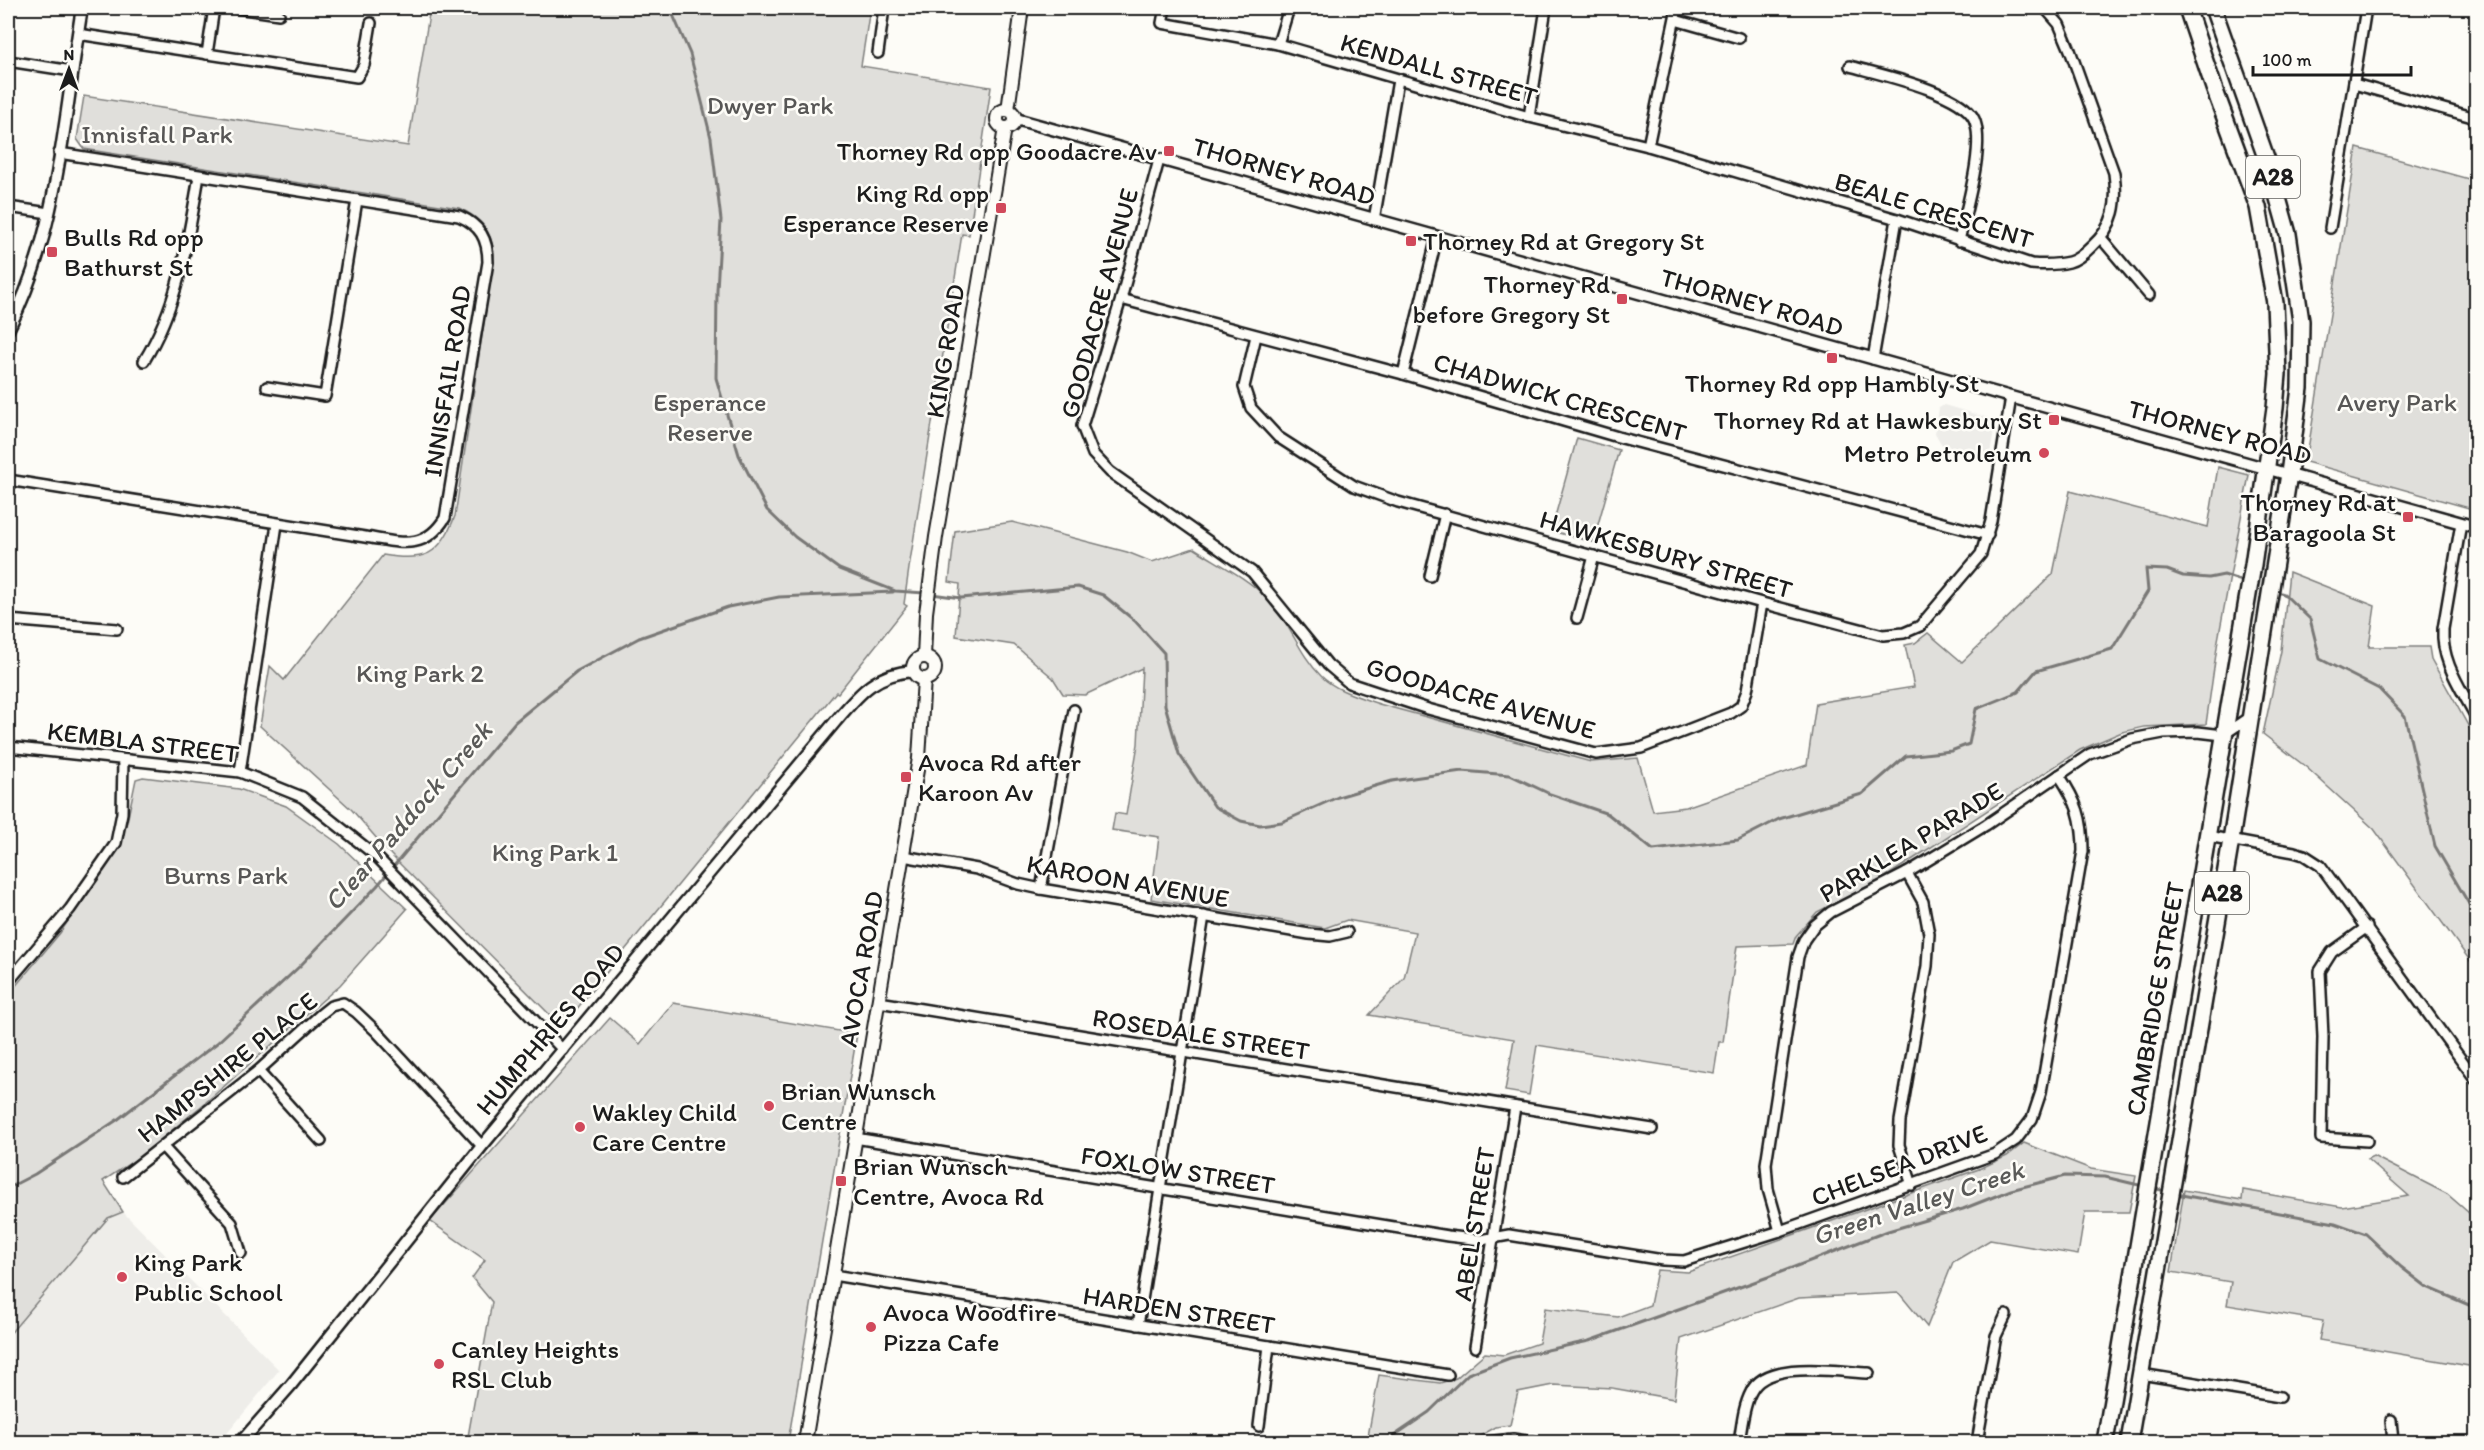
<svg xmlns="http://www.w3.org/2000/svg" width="2484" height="1450" viewBox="0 0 2484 1450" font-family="Itim,sans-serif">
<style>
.built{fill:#eeede9}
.green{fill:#e0dfdb;stroke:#7e7e7c;stroke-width:1.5}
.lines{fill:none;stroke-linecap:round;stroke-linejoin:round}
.stream{stroke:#797876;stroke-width:3}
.minor-casing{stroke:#1c1c1c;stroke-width:14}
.tertiary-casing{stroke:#1c1c1c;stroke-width:15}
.secondary-casing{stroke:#1c1c1c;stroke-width:16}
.trunk-casing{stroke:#1c1c1c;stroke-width:20}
.minor{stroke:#fdfcf7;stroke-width:9}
.tertiary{stroke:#fdfcf7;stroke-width:10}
.secondary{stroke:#fdfcf7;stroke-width:12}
.trunk{stroke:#fdfcf7;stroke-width:15}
.poi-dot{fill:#d1495b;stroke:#fdfcf7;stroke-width:2}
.labels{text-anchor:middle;stroke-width:5;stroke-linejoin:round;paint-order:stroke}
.shield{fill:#fdfcf7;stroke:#605f5e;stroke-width:1.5}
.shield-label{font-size:24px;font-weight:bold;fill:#1c1c1c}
.street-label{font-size:26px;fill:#1c1c1c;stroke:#fdfcf7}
.park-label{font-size:26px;fill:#575655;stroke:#fdfcf7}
.poi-label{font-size:26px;fill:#1c1c1c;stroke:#fdfcf7;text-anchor:start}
.water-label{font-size:27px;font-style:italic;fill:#5a5a58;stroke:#fdfcf7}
</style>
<rect width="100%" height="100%" fill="#fdfcf7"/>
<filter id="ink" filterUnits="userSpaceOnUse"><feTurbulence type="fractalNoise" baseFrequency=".0167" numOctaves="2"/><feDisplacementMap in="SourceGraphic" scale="12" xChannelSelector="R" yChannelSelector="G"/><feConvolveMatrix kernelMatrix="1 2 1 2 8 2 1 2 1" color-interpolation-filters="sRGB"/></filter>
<g filter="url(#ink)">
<g class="built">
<polygon points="1944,405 1992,419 1995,424 1990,454 1985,457 1942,445 1935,433 1939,408"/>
<polygon points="123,1212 279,1370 220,1442 123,1442 119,1440 117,1442 8,1442 8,1336 108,1218"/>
</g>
<g class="green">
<path d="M 430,8 L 870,8 L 861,66 L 991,87 L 969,235 L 962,234 L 909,568 L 904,604 L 907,606 L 838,693 L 836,692 L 562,1027 L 391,855 L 352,810 L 260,726 L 270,666 L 284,680 L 383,555 C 424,562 440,556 455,516 L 494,255 C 492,231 481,218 459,208 L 84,149 L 77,139 L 84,96 L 408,146 Z"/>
<polygon points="2357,148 2476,181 2476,510 2306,462"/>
<polygon points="1577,438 1619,450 1593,542 1551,531"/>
<path d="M 2218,467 L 2249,475 L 2218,640 L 2206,724 L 2144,727 L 2122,732 L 2080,750 L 1884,878 L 1817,912 L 1796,936 L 1793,944 L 1737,946 L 1723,1042 L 1719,1042 L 1714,1073 L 1537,1045 L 1529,1095 L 1505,1091 L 1514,1039 L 1369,1015 L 1404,978 L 1415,932 L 1347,920 L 1325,928 L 1151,899 L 1159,837 L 1112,830 L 1115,813 L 1126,815 L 1138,744 L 1142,668 L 1085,695 L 1063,694 L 1053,678 L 1014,645 L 956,636 L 960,584 L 949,582 L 955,531 L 1012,522 L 1127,552 L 1152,562 L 1194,548 C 1217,563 1246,577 1266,597 C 1289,620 1298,653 1321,676 C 1336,691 1360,697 1379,704 L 1591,762 L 1638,758 L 1653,811 L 1686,807 L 1807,765 L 1816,703 L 1914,687 L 1905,645 L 1915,643 L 1928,633 L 1962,662 L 2053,574 L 2070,491 L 2208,527 Z"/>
<polygon points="2289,572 2375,606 2369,647 2429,647 2431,659 2476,740 2476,969 2374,829 2306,767 2263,734 2281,651"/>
<polygon points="143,777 239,789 286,806 339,844 407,909 340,985 205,1103 138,1158 103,1181 123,1212 108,1218 8,1336 8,995 60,933 117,848 127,822 136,779"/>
<polygon points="673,1003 857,1034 788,1442 467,1442 492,1302 472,1278 485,1260 430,1221 610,1018 640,1044"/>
<polygon points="2024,1143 2091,1169 2136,1176 2129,1212 2085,1212 2078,1255 1990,1240 1953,1262 1927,1327 1899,1293 1799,1298 1681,1339 1674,1399 1612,1388 1553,1385 1518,1392 1510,1425 1496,1427 1469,1442 1367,1442 1379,1375 1440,1383 1456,1378 1485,1353 1504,1355 1539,1343 1545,1308 1618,1317 1650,1305 1657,1270 1688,1272 1979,1169 2007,1156"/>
<polygon points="2373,1156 2447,1194 2476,1219 2475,1367 2319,1340 2323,1321 2227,1305 2231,1282 2171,1272 2184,1190 2242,1200 2243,1190 2342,1207 2409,1196 2367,1159"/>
</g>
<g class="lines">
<g class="stream">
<polyline points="670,8 690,54 711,138 721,220 717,290 716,378 739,455 767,510 795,537 839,569 895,591 925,593"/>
<polyline points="2274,591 2284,594 2310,619 2320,659 2379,689 2405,716 2435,846 2476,916"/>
<polyline points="932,594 961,598 1078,587 1103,595 1135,621 1164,653 1165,705 1179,754 1215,807 1241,821 1260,825 1282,822 1338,797 1392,781 1462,771 1510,775 1550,794 1608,814 1653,850 1738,840 1779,819 1862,794 1906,756 1951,751 1969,744 1976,709 2018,692 2036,671 2112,649 2148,591 2146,569 2167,570 2183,576 2209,578 2224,575 2245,582"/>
<polyline points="8,1188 35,1174 117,1120 217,1043 300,966 377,886 515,722 577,671 639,638 728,607 779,597 893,592"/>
<polyline points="2152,1188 2166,1191"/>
<polyline points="2176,1194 2335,1223 2366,1234 2401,1267 2427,1287 2476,1308"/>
<polyline points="1385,1442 1429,1412 1468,1374 1510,1358 1589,1341 1768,1277 1888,1231 1963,1209 2011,1190 2065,1176 2105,1177 2143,1186"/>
</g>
<defs>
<g id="minor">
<polyline points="236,8 279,14"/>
<path d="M 1165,8 L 1162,23 L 1278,44 L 1529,117 L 1648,146 L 1897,219 L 2031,264 C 2044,265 2056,265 2069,262 C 2077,260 2086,252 2092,246 C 2115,225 2118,203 2114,173 L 2070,50 L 2059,24 L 2045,8"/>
<polyline points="1675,20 1739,38"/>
<polyline points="78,34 357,77 364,65 371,23"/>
<polyline points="1278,44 1289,8"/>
<polyline points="878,53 884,8"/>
<polyline points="207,54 214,8"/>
<polyline points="8,61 72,71"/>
<path d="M 1850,66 C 1878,74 1962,92 1974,119 C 1986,145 1965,212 1959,241"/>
<polyline points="2354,84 2476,118"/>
<polyline points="1529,117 1546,8"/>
<polyline points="1648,146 1677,8"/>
<polyline points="1159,160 1121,299 1082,426 1093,454 1110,472 1252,572 1328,665 1349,683 1428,709 1596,754 1641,748 1731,713 1741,706 1747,691 1762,603"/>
<polyline points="8,207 49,213"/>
<polyline points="1374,220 1398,80"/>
<polyline points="2330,228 2366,8"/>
<polyline points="2101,238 2149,295"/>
<polyline points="1121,299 1403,374 1618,437 1988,535"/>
<polyline points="1256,336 1244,387 1251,408 1278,437 1354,486 1398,502 1762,603 1883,635 1904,633 1920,626 1981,554 1991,521 2011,397"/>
<polyline points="1873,359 1897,219"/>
<path d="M 144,361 C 179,304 188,240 199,176"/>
<polyline points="1403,374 1437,237"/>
<polyline points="267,387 325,396 357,200"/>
<path d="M 8,480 L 365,537 C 399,542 424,552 445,518 L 488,262 C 488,239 480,225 459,216 L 59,153"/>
<path d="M 2461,523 L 2443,629 C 2441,662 2461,688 2476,717"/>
<polyline points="1430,576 1445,514"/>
<polyline points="1577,618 1594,556"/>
<polyline points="8,620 117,629"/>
<polyline points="8,747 240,772 302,797 375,855 563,1050"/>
<polyline points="240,772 277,524"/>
<polyline points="2208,836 2294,852 2304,855 2321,866 2476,1080"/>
<polyline points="903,856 977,869 1018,884 1041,889 1309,934 1330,936 1347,932"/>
<polyline points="1907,873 1923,902 1929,934 1927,966 1900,1121 1899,1145 1912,1185"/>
<polyline points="1041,889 1074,710"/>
<polyline points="8,982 70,909 116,843 122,813 123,760"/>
<polyline points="879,1002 1652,1129"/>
<polyline points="258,1071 321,1141"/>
<path d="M 855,1138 L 1448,1236 L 1481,1240 L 1509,1235 L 1663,1260 L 1684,1261 L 1780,1231 L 1995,1154 L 2016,1140 L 2032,1119 L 2041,1092 L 2083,851 C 2083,818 2077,802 2059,775"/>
<polyline points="2367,1141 2321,1138 2323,1037 2320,971 2332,952 2367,927"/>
<polyline points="163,1147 232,1223 241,1253"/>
<polyline points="123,1177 258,1071 321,1014 331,1006 343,1003 356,1012 377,1032 482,1146"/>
<polyline points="1780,1231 1768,1189 1766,1164 1798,957 1804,940 1814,926 1831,912 1907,873 1986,825 2090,754 2132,739 2163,733 2198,732 2223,735 2251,716"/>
<polyline points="833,1275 1448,1375"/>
<polyline points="1138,1325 1204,916"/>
<polyline points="1475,1347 1515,1107"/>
<polyline points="2141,1374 2280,1397"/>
<polyline points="2391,1420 2393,1442"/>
<polyline points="1259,1426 1269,1346"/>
<polyline points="806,1441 817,1442"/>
<polyline points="1486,1442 1513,1439 1533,1442"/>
<path d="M 1739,1442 C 1742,1426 1743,1407 1751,1392 C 1766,1359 1838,1372 1869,1373"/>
<polyline points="1977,1442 1996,1336 2006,1315"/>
</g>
<g id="tertiary">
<polyline points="1016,119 2476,527"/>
<path d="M 8,330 C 59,232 64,115 82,8"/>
<path d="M 241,1442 L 291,1385 L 482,1146 L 835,722 C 859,694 874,674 913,671"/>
</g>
<g id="secondary">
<circle cx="1006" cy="119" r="9"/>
<polyline points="1008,110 1022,8"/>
<polyline points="924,657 926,613 936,537 1005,128"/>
<circle cx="924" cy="668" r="11"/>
<polyline points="805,1442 919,758 924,679"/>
</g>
<g id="trunk">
<polyline points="2105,1442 2253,565 2275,408 2278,374 2275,303 2258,207 2214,88 2187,8"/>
<polyline points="2129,1442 2231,840 2289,474 2300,388 2301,321 2288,234 2269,166 2213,8"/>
</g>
</defs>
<use href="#minor" class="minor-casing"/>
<use href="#tertiary" class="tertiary-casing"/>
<use href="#secondary" class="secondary-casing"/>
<use href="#trunk" class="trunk-casing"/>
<use href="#minor" class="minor"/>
<use href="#tertiary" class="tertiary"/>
<use href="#secondary" class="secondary"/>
<use href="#trunk" class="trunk"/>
</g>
</g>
<g class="poi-dot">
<rect x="1163" y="145" width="12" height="12" rx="3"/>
<rect x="995" y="202" width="12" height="12" rx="3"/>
<rect x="1405" y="235" width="12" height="12" rx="3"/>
<rect x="46" y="246" width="12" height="12" rx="3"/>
<rect x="1616" y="293" width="12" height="12" rx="3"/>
<rect x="1826" y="352" width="12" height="12" rx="3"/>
<rect x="2048" y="414" width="12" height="12" rx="3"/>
<circle cx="2044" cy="453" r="6"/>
<rect x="2402" y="511" width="12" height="12" rx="3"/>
<rect x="900" y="771" width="12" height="12" rx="3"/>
<circle cx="769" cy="1106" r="6"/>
<circle cx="580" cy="1127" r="6"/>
<rect x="835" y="1175" width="12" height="12" rx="3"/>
<circle cx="122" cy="1277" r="6"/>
<circle cx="871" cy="1327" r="6"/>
<circle cx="439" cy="1364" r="6"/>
</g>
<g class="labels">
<g class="shield">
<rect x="2246" y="156" width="54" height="42" rx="4.5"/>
<rect x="2195" y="872" width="54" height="42" rx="4.5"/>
</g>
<g class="shield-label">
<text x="2273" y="185">A28</text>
<text x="2222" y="901">A28</text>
</g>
<g class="street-label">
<text transform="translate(1439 69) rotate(16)" y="9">KENDALL STREET</text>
<text transform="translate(1284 171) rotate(16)" y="9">THORNEY ROAD</text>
<text transform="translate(1934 210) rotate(17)" y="9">BEALE CRESCENT</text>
<text transform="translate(1752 302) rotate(16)" y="9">THORNEY ROAD</text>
<text transform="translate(1099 303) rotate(-75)" y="9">GOODACRE AVENUE</text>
<text transform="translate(945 351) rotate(-81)" y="9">KING ROAD</text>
<text transform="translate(447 381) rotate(-81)" y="9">INNISFAIL ROAD</text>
<text transform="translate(1560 397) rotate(16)" y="9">CHADWICK CRESCENT</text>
<text transform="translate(2220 432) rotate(15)" y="9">THORNEY ROAD</text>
<text transform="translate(1666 554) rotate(16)" y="9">HAWKESBURY STREET</text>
<text transform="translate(1481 698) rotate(16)" y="9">GOODACRE AVENUE</text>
<text transform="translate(143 742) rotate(7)" y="9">KEMBLA STREET</text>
<text transform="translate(1911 842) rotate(-31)" y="9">PARKLEA PARADE</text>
<text transform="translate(1128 881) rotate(10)" y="9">KAROON AVENUE</text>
<text transform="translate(861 969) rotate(-80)" y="9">AVOCA ROAD</text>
<text transform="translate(2155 999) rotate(-80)" y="9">CAMBRIDGE STREET</text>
<text transform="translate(550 1029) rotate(-50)" y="9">HUMPHRIES ROAD</text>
<text transform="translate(1201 1034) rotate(9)" y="9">ROSEDALE STREET</text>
<text transform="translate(227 1067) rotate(-39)" y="9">HAMPSHIRE PLACE</text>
<text transform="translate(1899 1165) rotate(-21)" y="9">CHELSEA DRIVE</text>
<text transform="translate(1178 1170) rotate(9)" y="9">FOXLOW STREET</text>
<text transform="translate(1474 1224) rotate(-81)" y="9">ABEL STREET</text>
<text transform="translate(1179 1310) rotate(9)" y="9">HARDEN STREET</text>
</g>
<g class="park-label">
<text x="770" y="114">Dwyer Park</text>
<text x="157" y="143">Innisfall Park</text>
<text x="710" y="411">Esperance<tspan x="710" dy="30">Reserve</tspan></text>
<text x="2397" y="411">Avery Park</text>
<text x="420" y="682">King Park 2</text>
<text x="555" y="861">King Park 1</text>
<text x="226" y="884">Burns Park</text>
</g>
<g class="poi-label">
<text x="1157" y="160" text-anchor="end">Thorney Rd opp Goodacre Av</text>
<text x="989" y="202" text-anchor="end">King Rd opp<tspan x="989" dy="30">Esperance Reserve</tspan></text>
<text x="64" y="246">Bulls Rd opp<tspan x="64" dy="30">Bathurst St</tspan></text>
<text x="1423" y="250">Thorney Rd at Gregory St</text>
<text x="1610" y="293" text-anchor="end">Thorney Rd<tspan x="1610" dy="30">before Gregory St</tspan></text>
<text x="1832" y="392" text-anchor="middle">Thorney Rd opp Hambly St</text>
<text x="2042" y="429" text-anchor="end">Thorney Rd at Hawkesbury St</text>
<text x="2032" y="462" text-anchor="end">Metro Petroleum</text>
<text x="2396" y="511" text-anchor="end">Thorney Rd at<tspan x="2396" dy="30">Baragoola St</tspan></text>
<text x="918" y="771">Avoca Rd after<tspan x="918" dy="30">Karoon Av</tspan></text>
<text x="781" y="1100">Brian Wunsch<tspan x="781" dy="30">Centre</tspan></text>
<text x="592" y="1121">Wakley Child<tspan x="592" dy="30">Care Centre</tspan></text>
<text x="853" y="1175">Brian Wunsch<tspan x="853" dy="30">Centre, Avoca Rd</tspan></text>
<text x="134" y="1271">King Park<tspan x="134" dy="30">Public School</tspan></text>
<text x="883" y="1321">Avoca Woodfire<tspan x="883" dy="30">Pizza Cafe</tspan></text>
<text x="451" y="1358">Canley Heights<tspan x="451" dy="30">RSL Club</tspan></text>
</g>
<g class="water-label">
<text transform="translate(408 816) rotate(-49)" y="9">Clear Paddock Creek</text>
<text transform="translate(1918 1203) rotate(-18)" y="9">Green Valley Creek</text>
</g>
</g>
<rect width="2484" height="1450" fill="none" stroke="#fdfcf7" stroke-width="30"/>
<rect x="15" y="15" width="2454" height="1420" fill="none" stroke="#1c1c1c" stroke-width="2" filter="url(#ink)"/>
<g transform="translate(69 69)" stroke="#fdfcf7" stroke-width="4.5" paint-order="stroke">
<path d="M0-4.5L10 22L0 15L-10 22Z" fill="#1c1c1c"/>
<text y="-9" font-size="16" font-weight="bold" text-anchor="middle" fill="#1c1c1c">N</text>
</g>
<path d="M2253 66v9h158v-9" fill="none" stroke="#1c1c1c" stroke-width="3"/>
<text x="2262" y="66" font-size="18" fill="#1c1c1c" stroke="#fdfcf7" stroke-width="4.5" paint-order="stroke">100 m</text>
</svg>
